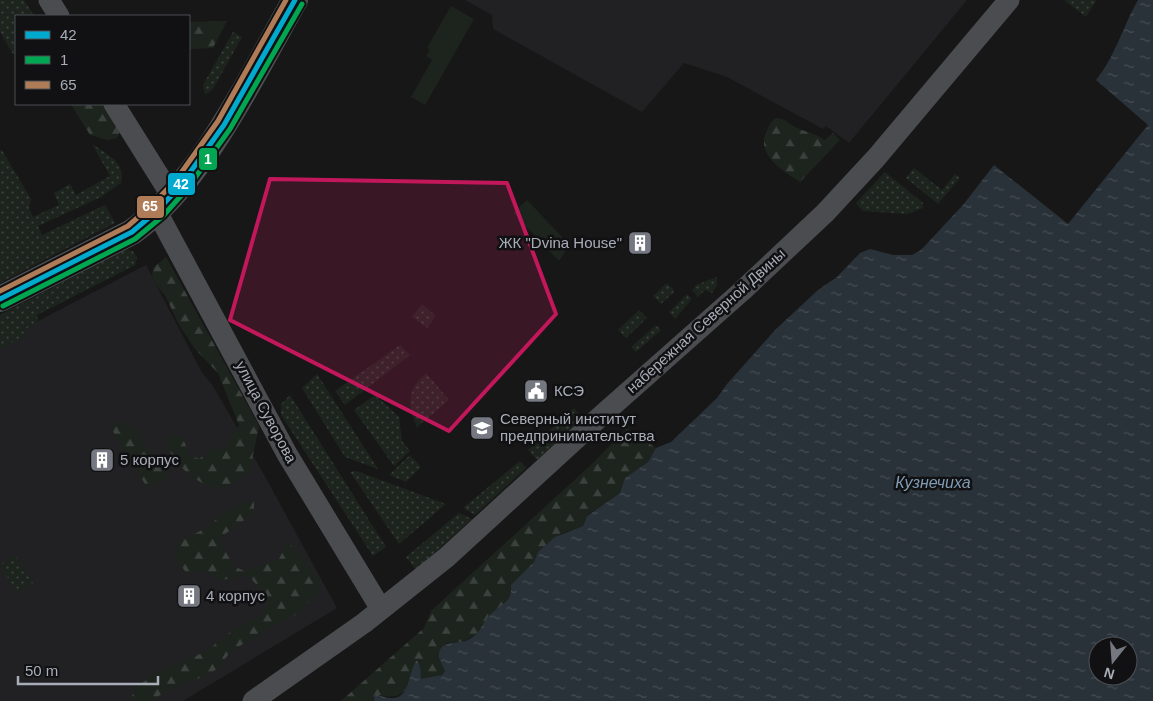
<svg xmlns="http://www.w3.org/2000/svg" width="1153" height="701" viewBox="0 0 1153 701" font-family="Arial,sans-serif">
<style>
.built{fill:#212123}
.grass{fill:url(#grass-dots)}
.forest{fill:url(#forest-firs)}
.park{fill:#1d241e}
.water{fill:url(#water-ripples);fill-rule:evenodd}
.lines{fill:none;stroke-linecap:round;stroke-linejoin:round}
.minor{stroke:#4b4c50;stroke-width:21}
.major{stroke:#4d4f52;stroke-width:26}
.bus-1-casing{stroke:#111113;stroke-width:9}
.bus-2-casing{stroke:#111113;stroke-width:9}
.bus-3-casing{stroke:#111113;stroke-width:9}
.bus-1{stroke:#00a9ce;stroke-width:5}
.bus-2{stroke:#00a651;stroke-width:5}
.bus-3{stroke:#b07c57;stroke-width:5}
.marked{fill:#c2185b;fill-opacity:0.2;stroke:#c2185b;stroke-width:4;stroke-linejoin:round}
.labels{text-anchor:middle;stroke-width:5;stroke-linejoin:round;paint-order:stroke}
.poi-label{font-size:15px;fill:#a8adb8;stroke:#111113;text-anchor:start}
.street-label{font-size:15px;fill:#a8adb8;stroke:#111113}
.water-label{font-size:16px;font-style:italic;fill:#7f9bb3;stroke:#111113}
.line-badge{stroke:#111113;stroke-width:2}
.badge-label{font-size:14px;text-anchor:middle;font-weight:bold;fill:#fff}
</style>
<defs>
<pattern id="grass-dots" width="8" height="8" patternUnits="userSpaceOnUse" patternTransform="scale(1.25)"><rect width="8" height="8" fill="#1d241e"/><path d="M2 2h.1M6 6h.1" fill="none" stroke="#3b413d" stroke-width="1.8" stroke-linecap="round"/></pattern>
<pattern id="forest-firs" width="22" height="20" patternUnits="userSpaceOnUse" patternTransform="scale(1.25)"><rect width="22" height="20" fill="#1d241e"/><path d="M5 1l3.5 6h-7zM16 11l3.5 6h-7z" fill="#3b413d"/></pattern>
<pattern id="water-ripples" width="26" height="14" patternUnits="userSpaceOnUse" patternTransform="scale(1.25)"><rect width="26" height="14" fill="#2a3239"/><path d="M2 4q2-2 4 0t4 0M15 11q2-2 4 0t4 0" fill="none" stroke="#464d54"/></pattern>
</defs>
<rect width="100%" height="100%" fill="#171717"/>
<g class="built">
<polygon points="465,0 967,0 849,143 826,126 823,129 727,77 684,63 642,112 493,29 492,15"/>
<polygon points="146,265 201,371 213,386 262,471 337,608 183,701 0,701 0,349 27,334 26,328 38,321"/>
</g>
<g class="grass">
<polygon points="0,0 24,0 34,16 16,16 16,52 13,54 0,32"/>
<polygon points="1064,0 1095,0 1096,1 1086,17"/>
<polygon points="233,32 242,37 213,89 205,95 203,85"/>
<path d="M 92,144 C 107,154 126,162 121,183 L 101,197 L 38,226 L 42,235 L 105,205 L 115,223 L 0,283 L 0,151 L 2,150 L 31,199 L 29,208 L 33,217 L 59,205 L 54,193 L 70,184 L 76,195 L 110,176 Z"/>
<polygon points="914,168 942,190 955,174 960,178 938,204 906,178"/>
<polygon points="885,172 923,203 923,208 907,214 863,211 856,203"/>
<polygon points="126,249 133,251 137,258 135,265 37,315 38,321 26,329 28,334 0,349 0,315"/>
<polygon points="717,277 717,285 712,293 705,290 698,297 692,290 696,285"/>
<polygon points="667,283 675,291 661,304 653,296"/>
<polygon points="687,294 692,299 675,319 669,312"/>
<polygon points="422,304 436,316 427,328 412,317"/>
<polygon points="639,310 647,318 626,338 618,330"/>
<polygon points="656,325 661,330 636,352 631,347"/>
<polygon points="400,345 410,355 345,405 335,391"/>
<path d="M 426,373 L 449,400 L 417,427 C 408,405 406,390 426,373 Z"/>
<polygon points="317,374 378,469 345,457 302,388"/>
<polygon points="290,395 386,547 373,556 281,415 281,404"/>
<polygon points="375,395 399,417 402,441 410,451 394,466 354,410"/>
<polygon points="574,408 583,419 537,460 528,450"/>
<polygon points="410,455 421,467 406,482 389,475"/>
<polygon points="520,461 526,468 475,515 463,508"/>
<polygon points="356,471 446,504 399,544 350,472"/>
<polygon points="459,513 472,519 416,570 406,557"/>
<polygon points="15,555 33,583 17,592 0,565"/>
</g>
<g class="forest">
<polygon points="227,21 213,48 190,49 189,22"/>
<polygon points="71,104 105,104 120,132 117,138 108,140 90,135"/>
<path d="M 776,118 C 786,119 787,123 795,127 C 805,132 815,133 825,140 L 833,133 L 840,140 L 800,182 C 784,172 756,154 766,133 C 769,126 770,122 776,118 Z"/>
<path d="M 166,257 L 259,426 L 250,470 L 226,488 C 199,490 173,464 164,439 L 170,435 L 179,436 L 185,443 L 188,454 L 199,459 L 212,449 L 226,447 L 239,425 L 218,373 L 195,349 L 178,323 L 166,297 L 155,283 L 152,275 L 154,267 Z"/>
<polygon points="119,422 134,428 144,445 166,468 167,473 163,482 150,485 148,489 109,425"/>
<path d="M 627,428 L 656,448 L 648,462 L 625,478 L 620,493 L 587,515 L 583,526 L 560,534 L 538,552 L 534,562 L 512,592 L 508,602 L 494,611 L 487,620 L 482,630 L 463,642 L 447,643 L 439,658 L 445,671 C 438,680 421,679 410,680 C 405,696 394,699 380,695 L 373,699 L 374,701 L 341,701 L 424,628 L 431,611 L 592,464 Z"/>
<path d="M 254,500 L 254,513 L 218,539 L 234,566 L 244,571 L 279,559 L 288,541 L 321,582 L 316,595 L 293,617 L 279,623 L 231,651 L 220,666 L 209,675 L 167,689 L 153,701 L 132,701 C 129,679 188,661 204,652 C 216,645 226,634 238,627 C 252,619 268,619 267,597 L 249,576 L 245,575 L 222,580 L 202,570 L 189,574 L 185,571 L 175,558 L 179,542 L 206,528 L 226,511 Z"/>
</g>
<g class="park">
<polygon points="451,6 474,19 425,105 411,97 432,60 426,56 430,49 427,48"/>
<polygon points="527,200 564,239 565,252 559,261 513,213"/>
</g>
<path class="water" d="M 1138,0 L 1153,0 L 1153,701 L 374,701 L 374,695 C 380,695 385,698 390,698 C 411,700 408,671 417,660 L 420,667 L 421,679 L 442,675 L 445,671 L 439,658 C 439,654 439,650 442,647 C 448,641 460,644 468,640 C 485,630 480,624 491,614 C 501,603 513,603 511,585 L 534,562 L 538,552 L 555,537 L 583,526 L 587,516 L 620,493 L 625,478 L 648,462 L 656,448 L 671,442 L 717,398 L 727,384 L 775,330 L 818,290 L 837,277 L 860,253 L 870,249 L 893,255 L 912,255 L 921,250 L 963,205 L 994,165 L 1068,224 L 1148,125 L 1096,80 C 1115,57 1123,26 1138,0 ZM 1098,646 L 1128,646 L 1128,676 L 1098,676 Z"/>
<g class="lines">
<g class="minor">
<polyline points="49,0 59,16"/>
<polyline points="114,104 171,195"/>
<polyline points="157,212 287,454 381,609"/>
<polyline points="253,701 364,623 447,557 602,415 742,291 825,213 876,158 1009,0"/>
</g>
<path class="major" d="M 0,299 L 132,232 C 203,181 252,75 295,0"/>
<defs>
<polyline id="bus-1" points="0,299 132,232 158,210 181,185 224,125 295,0"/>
<polyline id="bus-2" points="3,306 135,239 163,216 187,189 230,129 302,4"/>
<polyline id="bus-3" points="0,291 128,226 152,205 176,180 218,121 286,0"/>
</defs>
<use href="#bus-1" class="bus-1-casing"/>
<use href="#bus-2" class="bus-2-casing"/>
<use href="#bus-3" class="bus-3-casing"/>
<use href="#bus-1" class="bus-1"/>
<use href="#bus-2" class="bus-2"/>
<use href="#bus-3" class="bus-3"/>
</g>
<path class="marked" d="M 270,179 L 507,183 L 556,314 L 449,431 L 230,320 Z"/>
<defs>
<symbol id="building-square" viewBox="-11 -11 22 22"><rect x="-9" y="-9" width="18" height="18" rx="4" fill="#757880" stroke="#111113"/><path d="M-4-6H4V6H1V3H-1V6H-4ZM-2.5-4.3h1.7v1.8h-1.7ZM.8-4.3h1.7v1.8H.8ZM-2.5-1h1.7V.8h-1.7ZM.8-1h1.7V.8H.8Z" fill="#fff"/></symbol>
<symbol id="civic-square" viewBox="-11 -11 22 22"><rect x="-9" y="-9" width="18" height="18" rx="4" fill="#757880" stroke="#111113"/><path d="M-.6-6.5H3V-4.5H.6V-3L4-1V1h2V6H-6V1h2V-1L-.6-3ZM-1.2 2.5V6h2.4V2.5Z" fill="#fff"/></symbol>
<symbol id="university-square" viewBox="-11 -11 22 22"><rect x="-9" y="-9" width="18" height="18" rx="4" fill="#757880" stroke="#111113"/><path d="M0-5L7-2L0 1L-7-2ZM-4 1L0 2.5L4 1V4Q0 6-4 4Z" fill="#fff"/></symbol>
</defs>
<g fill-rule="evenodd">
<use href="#building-square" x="626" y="229" width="28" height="28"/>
<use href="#civic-square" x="522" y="377" width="28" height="28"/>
<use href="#university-square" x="468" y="414" width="28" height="28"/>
<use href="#building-square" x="88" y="446" width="28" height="28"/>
<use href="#building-square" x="175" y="582" width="28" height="28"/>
</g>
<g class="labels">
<g class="poi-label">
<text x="622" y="248" text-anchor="end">ЖК "Dvina House"</text>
<text x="554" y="396">КСЭ</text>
<text x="500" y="424">Северный институт<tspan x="500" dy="17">предпринимательства</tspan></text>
<text x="120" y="465">5 корпус</text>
<text x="206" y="601">4 корпус</text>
</g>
<g class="street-label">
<text transform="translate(706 321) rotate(-42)" y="5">набережная Северной Двины</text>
<text transform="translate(266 412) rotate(62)" y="5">улица Суворова</text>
</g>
<g class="water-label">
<text x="933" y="488">Кузнечиха</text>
</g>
</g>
<g class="line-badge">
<rect x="198" y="147" width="20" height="24" rx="5" fill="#00a651"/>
<rect x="167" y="172" width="29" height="24" rx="5" fill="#00a9ce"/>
<rect x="136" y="195" width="29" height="24" rx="5" fill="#b07c57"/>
</g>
<g class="badge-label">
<text x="208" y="164">1</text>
<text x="181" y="189">42</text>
<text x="150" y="211">65</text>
</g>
<rect x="15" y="15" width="175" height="90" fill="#111113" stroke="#4d4f55"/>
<rect x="25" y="31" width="25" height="8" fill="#00a9ce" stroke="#4d4f55"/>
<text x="60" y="40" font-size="15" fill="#a8adb8">42</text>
<rect x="25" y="56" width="25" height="8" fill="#00a651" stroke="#4d4f55"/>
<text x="60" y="65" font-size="15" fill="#a8adb8">1</text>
<rect x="25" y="81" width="25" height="8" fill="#b07c57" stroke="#4d4f55"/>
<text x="60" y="90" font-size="15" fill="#a8adb8">65</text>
<g transform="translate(1113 661) rotate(197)"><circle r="24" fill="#111113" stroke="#4d4f55"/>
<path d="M0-4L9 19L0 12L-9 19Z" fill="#757880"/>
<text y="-8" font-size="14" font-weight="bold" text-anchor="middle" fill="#a8adb8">N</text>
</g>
<path d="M18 676v8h140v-8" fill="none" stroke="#a8adb8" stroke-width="2.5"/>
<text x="25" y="676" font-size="15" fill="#a8adb8" stroke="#111113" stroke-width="4" paint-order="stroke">50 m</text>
</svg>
